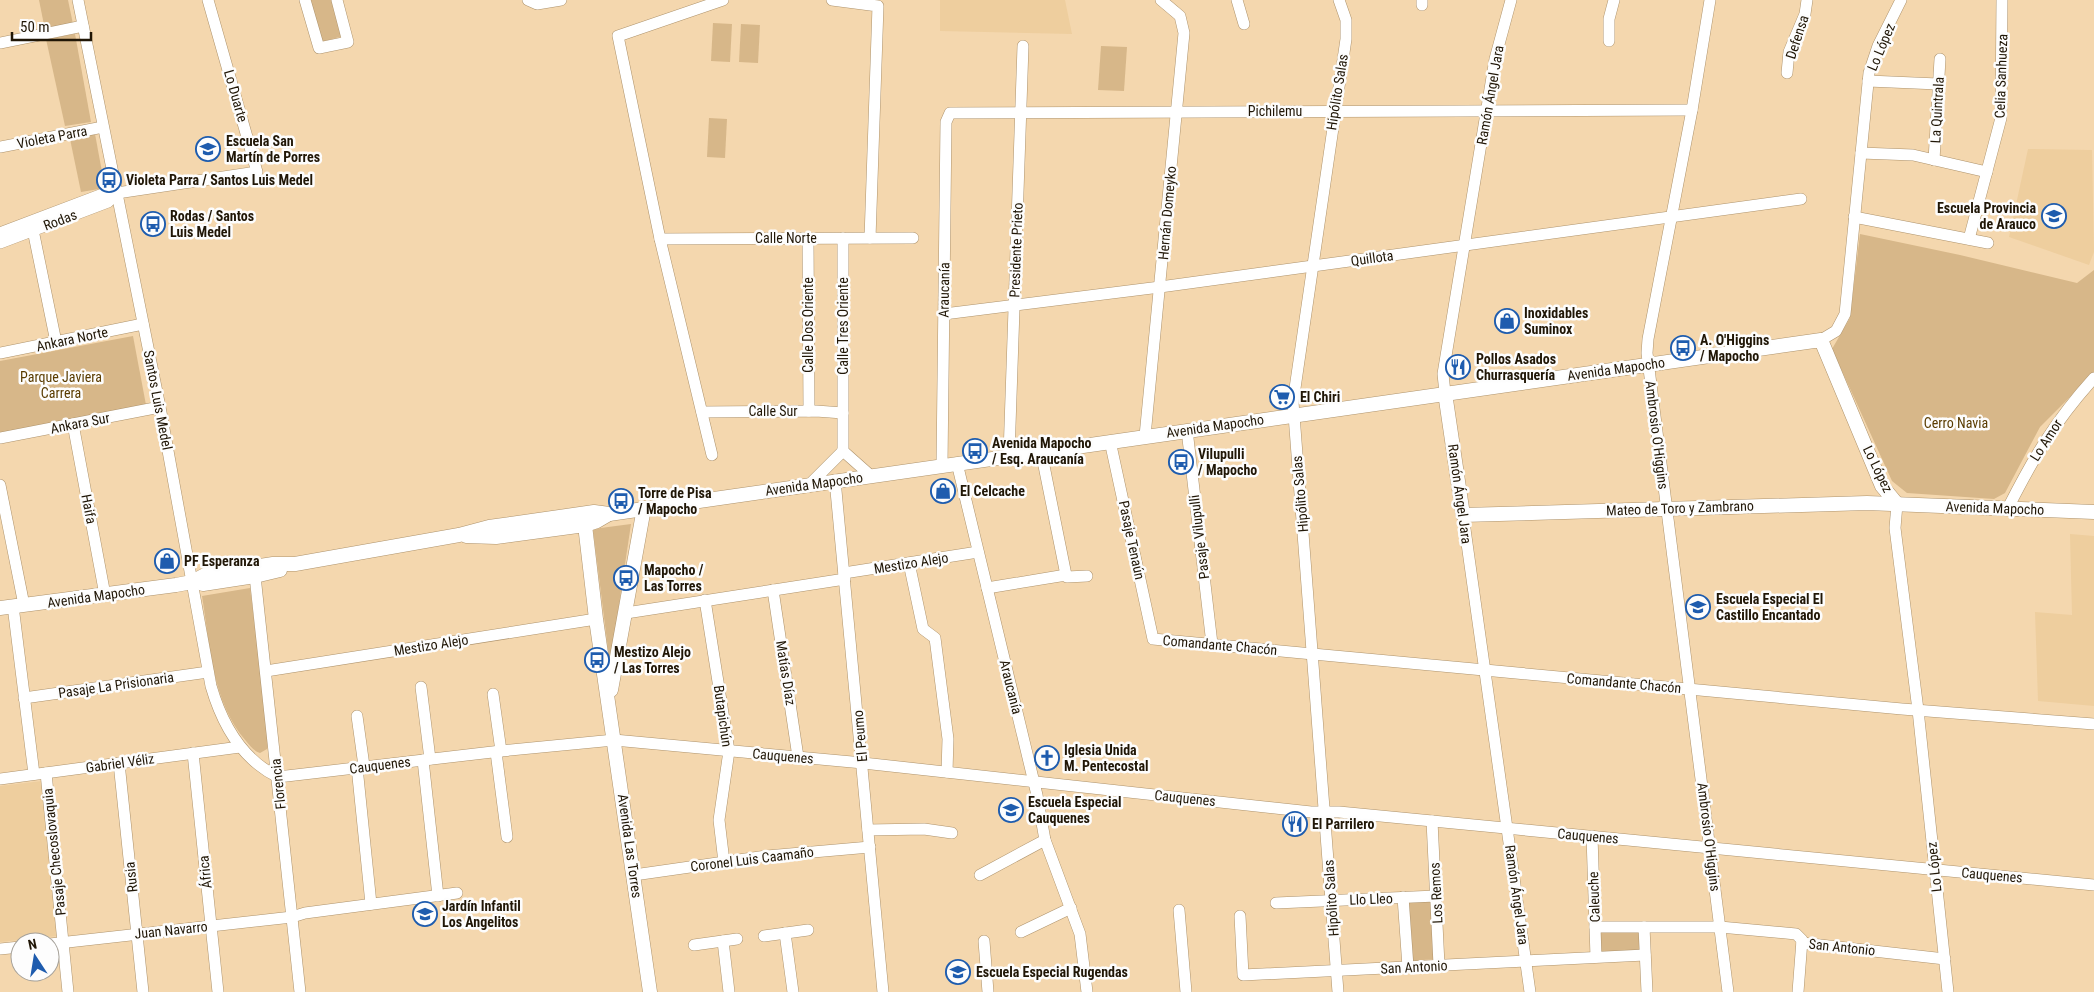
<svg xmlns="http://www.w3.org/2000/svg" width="2094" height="992" viewBox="0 0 2094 992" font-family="'Roboto Condensed',sans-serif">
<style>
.built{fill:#eece9e}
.green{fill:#d7b789}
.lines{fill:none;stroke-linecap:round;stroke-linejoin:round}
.minor-casing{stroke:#ae936c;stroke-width:12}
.major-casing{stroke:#ae936c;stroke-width:15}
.minor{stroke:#fff;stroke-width:11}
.major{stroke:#fff;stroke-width:14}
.labels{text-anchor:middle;stroke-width:5;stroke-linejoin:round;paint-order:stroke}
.street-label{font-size:14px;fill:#201606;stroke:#fdfdfd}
.poi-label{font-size:14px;font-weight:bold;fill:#201606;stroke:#fdfdfd;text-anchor:start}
.park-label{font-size:14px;fill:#5a3c01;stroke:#fdfdfd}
</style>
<rect width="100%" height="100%" fill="#f4d7ae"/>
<g class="built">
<polygon points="940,0 1065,0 1072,34 940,31"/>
<polygon points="2028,149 2092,150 2094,252 2089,265 2009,237"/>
<polygon points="2070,534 2094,536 2094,706 2038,701 2035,612 2072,615"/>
<polygon points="42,781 57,936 0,942 0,786"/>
</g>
<g class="green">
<polygon points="39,0 68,0 73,24 45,30"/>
<polygon points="309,0 333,0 343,36 321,42"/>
<polygon points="713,23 732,24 730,62 711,61"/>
<polygon points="741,24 760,25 758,63 739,62"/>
<polygon points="75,34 91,122 65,126 46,39"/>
<polygon points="1101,46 1127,47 1124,91 1098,90"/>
<polygon points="709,118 727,119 725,158 707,157"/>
<polygon points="95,134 105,188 81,192 70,139"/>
<polygon points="1860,234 1960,255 2077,283 2094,270 2094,373 2040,427 2005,493 1994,499 1907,493 1892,481 1832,349 1850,318"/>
<polygon points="133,336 146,405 0,433 0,361"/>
<polygon points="631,524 610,665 593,529"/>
<path d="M 250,588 L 269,739 L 267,749 L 260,753 C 254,751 250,746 246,741 C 212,702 210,645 202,596 Z"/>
<polygon points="1431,901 1434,959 1413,961 1409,902"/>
<polygon points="1600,931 1641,931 1642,951 1601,953"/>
</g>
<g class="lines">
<defs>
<g id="minor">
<path d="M 78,0 L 160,407 L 211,686 C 222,724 241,759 278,777"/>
<polyline points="305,0 319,48 348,42 337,0"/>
<polyline points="528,0 537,4 561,0"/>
<polyline points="832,0 878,6 870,238"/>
<polyline points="1237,0 1244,24"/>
<polyline points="1422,0 1422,5"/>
<polyline points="1710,0 1692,110 1648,339 1647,353 1728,992"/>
<polyline points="1609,41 1609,19 1614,0"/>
<polyline points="0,43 83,26"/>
<polyline points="1787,73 1789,52 1805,14 1807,0"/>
<polyline points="1868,81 1938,84"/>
<polyline points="0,147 103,127"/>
<polyline points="1861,153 1913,155 1987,172"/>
<polyline points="1934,160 1940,59"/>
<polyline points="1854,217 1988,243"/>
<polyline points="33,230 56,342"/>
<polyline points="0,233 116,189"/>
<polyline points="808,238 809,411"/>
<polyline points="843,238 843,451 870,475"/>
<polyline points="660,239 913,238"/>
<polyline points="1969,239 2001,118 2002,0"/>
<polyline points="0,243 108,202 117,193 257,172 208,0"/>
<polyline points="944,314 1160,287 1801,199"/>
<polyline points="1821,340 1836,331 1845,314 1869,73 1878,46 1901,0"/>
<polyline points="0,353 143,324"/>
<polyline points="1445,393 1443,374 1495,59 1511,0"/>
<polyline points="702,412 816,411 843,413"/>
<polyline points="73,424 105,595"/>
<polyline points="1187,430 1212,644"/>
<polyline points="1145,436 1184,33 1180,16 1161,0"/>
<polyline points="0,438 160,407"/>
<polyline points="1110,441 1153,639 1902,709 2094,724"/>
<polyline points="1041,451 1066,575"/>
<polyline points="712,455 660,239 618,36 723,0"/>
<polyline points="1009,455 1023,46"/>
<polyline points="957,463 1037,795 1045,840 1080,934 1087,992"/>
<polyline points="942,465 946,122 950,113 1692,110"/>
<polyline points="835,480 883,992"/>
<polyline points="810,484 843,451"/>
<polyline points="0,485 24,605"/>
<polyline points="1897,504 1895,528 1918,710 1948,992"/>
<path d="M 2008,508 C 2034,457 2055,421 2094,378"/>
<polyline points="1463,515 1530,992"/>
<polyline points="909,563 923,629 935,638 948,739 947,772"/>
<polyline points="844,573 978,552"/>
<polyline points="255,576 300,992"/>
<polyline points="987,588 1066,575 1067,577 1087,576"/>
<polyline points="773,590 798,757"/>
<polyline points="705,600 729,751 719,820 724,862"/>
<polyline points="13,606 34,774"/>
<polyline points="626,613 845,579"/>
<polyline points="266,671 596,619"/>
<polyline points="421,687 430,759"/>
<polyline points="493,694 501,751"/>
<polyline points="24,698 208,672"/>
<polyline points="357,716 364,766"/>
<polyline points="496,752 507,837"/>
<polyline points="193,753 218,992"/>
<polyline points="423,760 438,896"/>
<polyline points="119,763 143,992"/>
<polyline points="357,767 371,904"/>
<polyline points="46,773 68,992"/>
<polyline points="278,777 501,751 614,740 863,763 1311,812 1339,812 2094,885"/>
<polyline points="0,779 240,747"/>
<polyline points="1432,821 1439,965"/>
<polyline points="868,830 924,829 952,833"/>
<polyline points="1592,836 1596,957"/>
<polyline points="634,875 767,856 870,847"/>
<polyline points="980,875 1045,840"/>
<polyline points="1403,897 1408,967"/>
<polyline points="1276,903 1436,896"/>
<polyline points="1179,910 1186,992"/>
<polyline points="1240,916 1243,975 1645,955"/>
<polyline points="1595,927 1720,927 1796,934 1802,940 1798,992"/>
<polyline points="1644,927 1647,992"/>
<polyline points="1021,932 1071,908"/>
<polyline points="785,933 793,992"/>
<polyline points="764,936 808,930"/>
<polyline points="723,941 729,992"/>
<polyline points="984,941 988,992"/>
<polyline points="1802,943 1945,959"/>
<polyline points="50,944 292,917 305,913 457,893"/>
<polyline points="694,945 737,939"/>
<polyline points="0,949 20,947"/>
<polyline points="1338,992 1293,402 1346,39 1346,20 1339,0"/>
</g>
<g id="major">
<polyline points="1445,393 1463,515 1867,503 2094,512"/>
<polyline points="585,525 596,619 650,992"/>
<polyline points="466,536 496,537 585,525 597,521 609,514"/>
<polyline points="203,584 255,576 280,570"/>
<polyline points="0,608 176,585 192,582 205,575 245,568 273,564 295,564 459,535 489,527 594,512 609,514 1821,340 1882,486 1897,504"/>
<polyline points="611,690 644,508"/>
</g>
</defs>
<use href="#minor" class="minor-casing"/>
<use href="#major" class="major-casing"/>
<use href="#minor" class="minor"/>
<use href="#major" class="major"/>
</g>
<defs>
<symbol id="school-ring" viewBox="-11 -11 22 22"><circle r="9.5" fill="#fdfdfd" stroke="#1e5cae" stroke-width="1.5"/><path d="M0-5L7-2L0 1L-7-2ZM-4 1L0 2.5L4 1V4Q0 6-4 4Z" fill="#1e5cae"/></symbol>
<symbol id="bus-ring" viewBox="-11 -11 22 22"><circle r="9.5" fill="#fdfdfd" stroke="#1e5cae" stroke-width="1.5"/><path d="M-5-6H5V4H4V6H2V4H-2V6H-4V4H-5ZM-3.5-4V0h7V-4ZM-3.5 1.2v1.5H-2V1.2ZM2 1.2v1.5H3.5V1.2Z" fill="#1e5cae"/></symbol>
<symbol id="shop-ring" viewBox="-11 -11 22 22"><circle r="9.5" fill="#fdfdfd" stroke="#1e5cae" stroke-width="1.5"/><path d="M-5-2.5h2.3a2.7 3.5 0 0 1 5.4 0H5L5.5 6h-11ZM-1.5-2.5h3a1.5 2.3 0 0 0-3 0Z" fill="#1e5cae"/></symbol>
<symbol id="restaurant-ring" viewBox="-11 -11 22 22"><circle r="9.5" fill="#fdfdfd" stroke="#1e5cae" stroke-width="1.5"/><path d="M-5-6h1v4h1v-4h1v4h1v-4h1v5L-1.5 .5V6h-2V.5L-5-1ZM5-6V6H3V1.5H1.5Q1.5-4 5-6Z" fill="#1e5cae"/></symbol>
<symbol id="supermarket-ring" viewBox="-11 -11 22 22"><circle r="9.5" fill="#fdfdfd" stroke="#1e5cae" stroke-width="1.5"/><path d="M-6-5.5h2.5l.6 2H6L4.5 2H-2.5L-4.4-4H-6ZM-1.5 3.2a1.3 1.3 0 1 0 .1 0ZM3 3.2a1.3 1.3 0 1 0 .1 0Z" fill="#1e5cae"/></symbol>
<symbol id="church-ring" viewBox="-11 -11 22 22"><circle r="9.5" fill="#fdfdfd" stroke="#1e5cae" stroke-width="1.5"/><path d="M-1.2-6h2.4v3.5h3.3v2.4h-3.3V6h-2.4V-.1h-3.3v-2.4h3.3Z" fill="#1e5cae"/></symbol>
</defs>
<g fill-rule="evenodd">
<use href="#school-ring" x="194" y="135" width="28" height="28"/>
<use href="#bus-ring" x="95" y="166" width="28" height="28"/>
<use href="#school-ring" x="2040" y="202" width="28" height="28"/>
<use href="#bus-ring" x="139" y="210" width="28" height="28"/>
<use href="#shop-ring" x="1493" y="307" width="28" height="28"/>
<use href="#bus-ring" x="1669" y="334" width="28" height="28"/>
<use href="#restaurant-ring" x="1444" y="353" width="28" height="28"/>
<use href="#supermarket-ring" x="1268" y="383" width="28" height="28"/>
<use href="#bus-ring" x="961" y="437" width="28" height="28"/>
<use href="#bus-ring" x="1167" y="448" width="28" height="28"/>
<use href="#shop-ring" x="929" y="477" width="28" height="28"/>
<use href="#bus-ring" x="607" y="487" width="28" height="28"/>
<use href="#shop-ring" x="153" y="547" width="28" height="28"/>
<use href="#bus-ring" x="612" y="564" width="28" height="28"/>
<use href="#school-ring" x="1684" y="593" width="28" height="28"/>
<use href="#bus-ring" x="583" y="646" width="28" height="28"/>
<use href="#church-ring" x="1033" y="744" width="28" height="28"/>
<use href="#school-ring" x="997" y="796" width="28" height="28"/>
<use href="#restaurant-ring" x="1281" y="810" width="28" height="28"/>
<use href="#school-ring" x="411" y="900" width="28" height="28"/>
<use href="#school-ring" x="944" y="958" width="28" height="28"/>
</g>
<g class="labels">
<g class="street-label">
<text transform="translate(1797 37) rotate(-72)" y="5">Defensa</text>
<text transform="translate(1881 47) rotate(-67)" y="5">Lo López</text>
<text transform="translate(2001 76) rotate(-88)" y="5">Celia Sanhueza</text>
<text transform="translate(1337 92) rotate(-81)" y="5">Hipólito Salas</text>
<text transform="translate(1490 95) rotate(-80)" y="5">Ramón Ángel Jara</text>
<text transform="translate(236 96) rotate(74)" y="5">Lo Duarte</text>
<text transform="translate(1937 110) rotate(-87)" y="5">La Quintrala</text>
<text x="1275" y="116">Pichilemu</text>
<text transform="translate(52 137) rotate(-11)" y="5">Violeta Parra</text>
<text transform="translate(1167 213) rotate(-85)" y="5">Hernán Domeyko</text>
<text transform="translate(60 220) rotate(-21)" y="5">Rodas</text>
<text x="786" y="243">Calle Norte</text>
<text transform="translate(1016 250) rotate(-88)" y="5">Presidente Prieto</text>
<text transform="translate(1372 258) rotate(-8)" y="5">Quillota</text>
<text transform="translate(944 290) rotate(-89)" y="5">Araucanía</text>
<text transform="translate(808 325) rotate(-90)" y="5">Calle Dos Oriente</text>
<text transform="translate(843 326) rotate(-90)" y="5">Calle Tres Oriente</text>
<text transform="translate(72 339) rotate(-12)" y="5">Ankara Norte</text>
<text transform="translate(1616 369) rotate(-8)" y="5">Avenida Mapocho</text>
<text transform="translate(158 400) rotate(79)" y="5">Santos Luis Medel</text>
<text x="773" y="416">Calle Sur</text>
<text transform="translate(80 423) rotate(-11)" y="5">Ankara Sur</text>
<text transform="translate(1215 426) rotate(-8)" y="5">Avenida Mapocho</text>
<text transform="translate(1657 435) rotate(83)" y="5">Ambrosio O'Higgins</text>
<text transform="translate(2046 440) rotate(-57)" y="5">Lo Amor</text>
<text transform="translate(1878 469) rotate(64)" y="5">Lo López</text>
<text transform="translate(814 484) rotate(-8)" y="5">Avenida Mapocho</text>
<text transform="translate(1300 494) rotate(-95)" y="5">Hipólito Salas</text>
<text transform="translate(1460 494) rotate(82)" y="5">Ramón Ángel Jara</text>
<text transform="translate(1680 508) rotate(-2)" y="5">Mateo de Toro y Zambrano</text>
<text transform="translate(1995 508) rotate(2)" y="5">Avenida Mapocho</text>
<text transform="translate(89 509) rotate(79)" y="5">Haifa</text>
<text transform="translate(1199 537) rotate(-97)" y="5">Pasaje Vilupulli</text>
<text transform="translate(1132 540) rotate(78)" y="5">Pasaje Tenaún</text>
<text transform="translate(911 563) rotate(-9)" y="5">Mestizo Alejo</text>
<text transform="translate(96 596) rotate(-8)" y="5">Avenida Mapocho</text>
<text transform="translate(431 645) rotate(-9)" y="5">Mestizo Alejo</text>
<text transform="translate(1220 645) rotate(5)" y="5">Comandante Chacón</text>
<text transform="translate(786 673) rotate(81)" y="5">Matías Díaz</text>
<text transform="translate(1624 683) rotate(5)" y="5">Comandante Chacón</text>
<text transform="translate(116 685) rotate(-8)" y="5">Pasaje La Prisionaria</text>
<text transform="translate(1011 687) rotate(76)" y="5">Araucanía</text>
<text transform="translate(723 716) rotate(82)" y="5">Butapichún</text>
<text transform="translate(860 736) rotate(-95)" y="5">El Peumo</text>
<text transform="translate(783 756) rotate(5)" y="5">Cauquenes</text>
<text transform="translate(120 763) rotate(-8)" y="5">Gabriel Véliz</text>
<text transform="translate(380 765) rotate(-7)" y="5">Cauquenes</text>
<text transform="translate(278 784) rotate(-96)" y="5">Florencia</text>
<text transform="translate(1185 798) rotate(6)" y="5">Cauquenes</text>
<text transform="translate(1588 836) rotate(5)" y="5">Cauquenes</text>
<text transform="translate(1709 837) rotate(83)" y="5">Ambrosio O'Higgins</text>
<text transform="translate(630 846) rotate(82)" y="5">Avenida Las Torres</text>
<text transform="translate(54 852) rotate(-96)" y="5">Pasaje Checoslovaquia</text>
<text transform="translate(752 859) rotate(-7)" y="5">Coronel Luis Caamaño</text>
<text transform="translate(1934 867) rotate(-96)" y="5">Lo López</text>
<text transform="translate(205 872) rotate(-96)" y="5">África</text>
<text transform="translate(1992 875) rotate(5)" y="5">Cauquenes</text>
<text transform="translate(131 877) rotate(-96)" y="5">Rusia</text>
<text transform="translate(1436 893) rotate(-93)" y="5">Los Remos</text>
<text transform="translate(1517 895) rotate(82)" y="5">Ramón Ángel Jara</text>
<text transform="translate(1594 897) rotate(-92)" y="5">Caleuche</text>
<text transform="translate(1331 898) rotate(-94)" y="5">Hipólito Salas</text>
<text transform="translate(1371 899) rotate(-2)" y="5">Llo Lleo</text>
<text transform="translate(171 930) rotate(-6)" y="5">Juan Navarro</text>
<text transform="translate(1842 947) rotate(6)" y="5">San Antonio</text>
<text transform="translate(1414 967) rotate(-3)" y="5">San Antonio</text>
</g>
<g class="poi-label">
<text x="226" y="146">Escuela San<tspan x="226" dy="16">Martín de Porres</tspan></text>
<text x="126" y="185">Violeta Parra / Santos Luis Medel</text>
<text x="2036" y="213" text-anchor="end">Escuela Provincia<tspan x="2036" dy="16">de Arauco</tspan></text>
<text x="170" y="221">Rodas / Santos<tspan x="170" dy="16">Luis Medel</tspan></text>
<text x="1524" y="318">Inoxidables<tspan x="1524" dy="16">Suminox</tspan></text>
<text x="1700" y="345">A. O'Higgins<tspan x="1700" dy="16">/ Mapocho</tspan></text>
<text x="1476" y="364">Pollos Asados<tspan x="1476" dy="16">Churrasquería</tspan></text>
<text x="1300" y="402">El Chiri</text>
<text x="992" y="448">Avenida Mapocho<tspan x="992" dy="16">/ Esq. Araucanía</tspan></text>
<text x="1198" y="459">Vilupulli<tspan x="1198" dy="16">/ Mapocho</tspan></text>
<text x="960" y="496">El Celcache</text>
<text x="638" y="498">Torre de Pisa<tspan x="638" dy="16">/ Mapocho</tspan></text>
<text x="184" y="566">PF Esperanza</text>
<text x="644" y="575">Mapocho /<tspan x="644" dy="16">Las Torres</tspan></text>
<text x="1716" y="604">Escuela Especial El<tspan x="1716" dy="16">Castillo Encantado</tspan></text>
<text x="614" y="657">Mestizo Alejo<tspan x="614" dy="16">/ Las Torres</tspan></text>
<text x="1064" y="755">Iglesia Unida<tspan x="1064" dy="16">M. Pentecostal</tspan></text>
<text x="1028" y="807">Escuela Especial<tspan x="1028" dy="16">Cauquenes</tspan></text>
<text x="1312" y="829">El Parrilero</text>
<text x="442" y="911">Jardín Infantil<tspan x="442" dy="16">Los Angelitos</tspan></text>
<text x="976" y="977">Escuela Especial Rugendas</text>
</g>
<g class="park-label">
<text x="61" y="382">Parque Javiera<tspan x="61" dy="16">Carrera</tspan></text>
<text x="1956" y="428">Cerro Navia</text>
</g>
</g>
<g transform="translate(35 957) rotate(348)"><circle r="24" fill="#fdfdfd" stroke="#a5a19a"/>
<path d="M0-4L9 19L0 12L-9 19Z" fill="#1e5cae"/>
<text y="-8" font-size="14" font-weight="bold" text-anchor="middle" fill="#201606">N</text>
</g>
<path d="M12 32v8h79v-8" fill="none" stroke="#201606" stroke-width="2.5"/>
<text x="20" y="32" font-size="15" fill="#201606" stroke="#fdfdfd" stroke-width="4" paint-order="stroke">50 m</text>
</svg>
